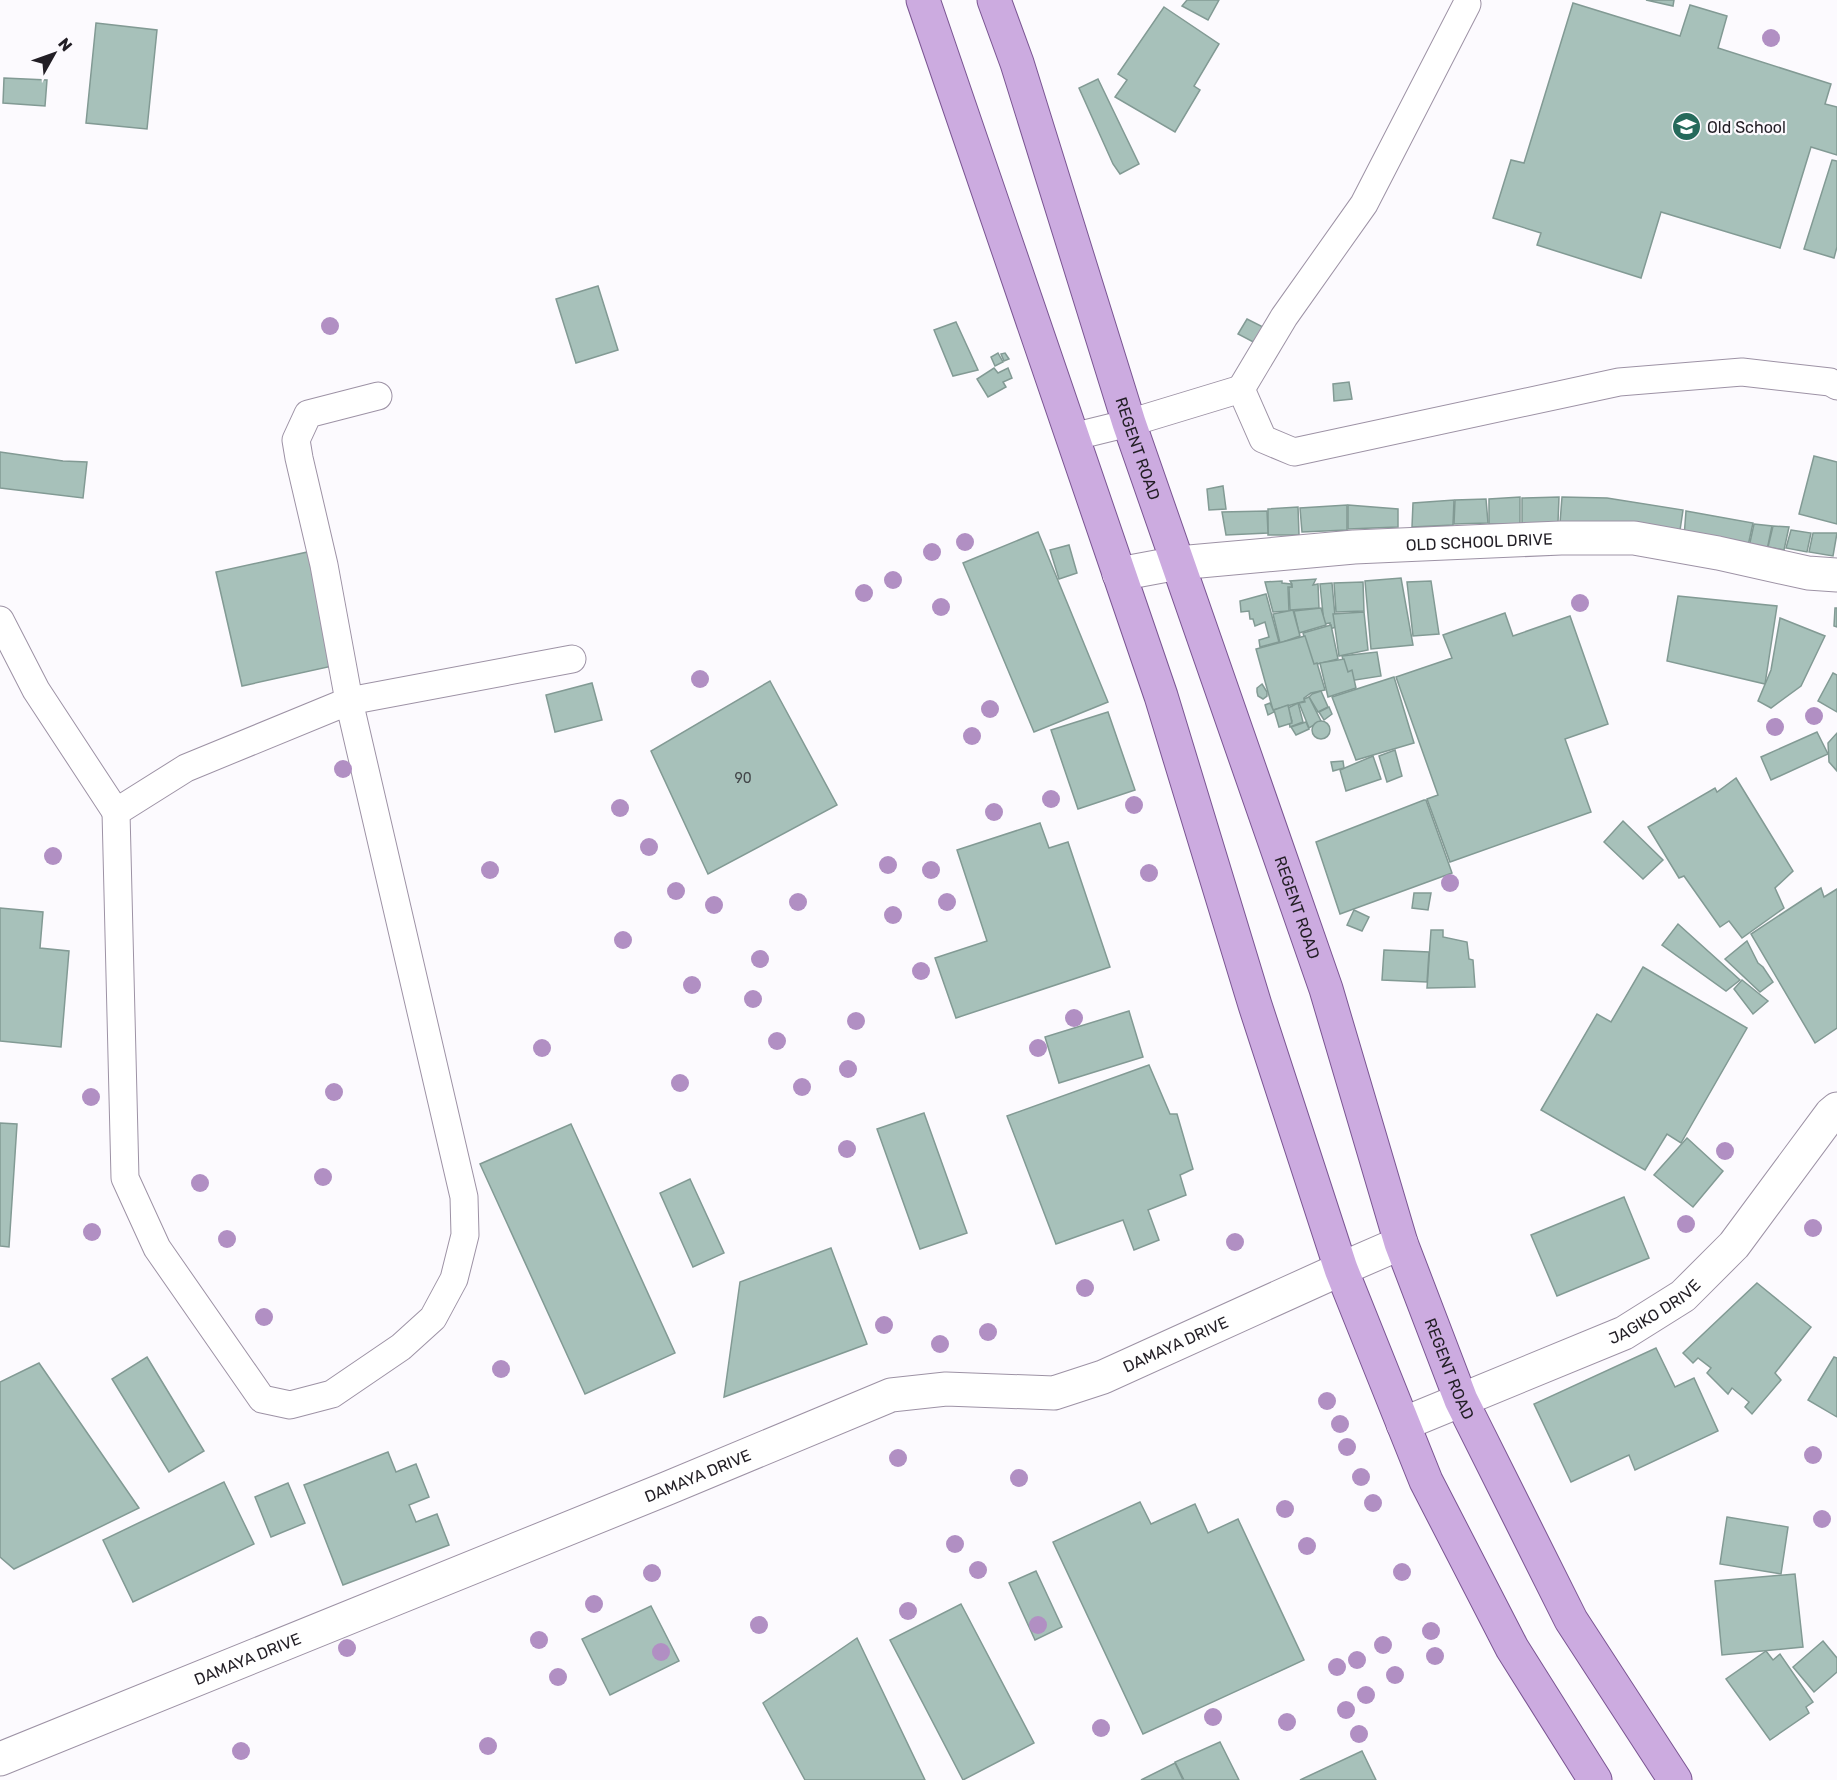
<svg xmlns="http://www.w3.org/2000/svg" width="1837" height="1780" viewBox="0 0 1837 1780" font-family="Rubik,sans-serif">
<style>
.building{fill:#a7c1ba;stroke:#829a94;stroke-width:1.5}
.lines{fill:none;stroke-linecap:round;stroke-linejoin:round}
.service-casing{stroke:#9d92a5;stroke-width:29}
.minor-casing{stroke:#9d92a5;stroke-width:35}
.primary-casing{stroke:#7a5592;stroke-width:35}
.service{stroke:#fff;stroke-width:27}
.minor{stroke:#fff;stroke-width:33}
.primary{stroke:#ccabe0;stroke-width:33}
.tree{fill:#b18fc3}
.labels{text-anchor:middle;stroke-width:4.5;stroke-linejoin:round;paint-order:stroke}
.number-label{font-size:14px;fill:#43474a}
.poi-label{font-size:16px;fill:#221e25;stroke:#fcfafe;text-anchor:start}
.street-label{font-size:16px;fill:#221e25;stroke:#fcfafe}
</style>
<rect width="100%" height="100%" fill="#fcfafe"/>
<g class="building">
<polygon points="1187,0 1219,0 1208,20 1182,6"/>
<polygon points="1646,0 1674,0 1673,6"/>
<polygon points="1573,3 1680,36 1690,5 1727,16 1718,48 1831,84 1825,104 1837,107 1837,155 1811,147 1780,248 1661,212 1641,278 1537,245 1541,233 1493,218 1511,160 1524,163"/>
<polygon points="1164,7 1219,44 1194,86 1200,90 1175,132 1115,97 1127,80 1118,74"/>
<polygon points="96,23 157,30 147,129 86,123"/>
<polygon points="4,78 47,80 45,106 3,103"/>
<polygon points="1098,79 1139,164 1120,174 1113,164 1079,88"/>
<polygon points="1832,160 1837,161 1837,247 1834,258 1804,249"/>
<polygon points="598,286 618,350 576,363 556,299"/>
<polygon points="1247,319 1269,330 1261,346 1238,334"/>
<polygon points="956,322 978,370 953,376 934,330"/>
<polygon points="998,353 1003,362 995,366 991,357"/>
<polygon points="1005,353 1009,359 1004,361 1001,354"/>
<polygon points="994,368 998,373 1008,368 1012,378 1003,382 1006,387 988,397 977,379"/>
<polygon points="1349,382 1352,399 1334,401 1333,384"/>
<polygon points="0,452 63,461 87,462 83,498 0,488"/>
<polygon points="1814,456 1837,462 1837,524 1799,514"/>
<polygon points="1223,486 1226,509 1209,510 1207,489"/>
<polygon points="1520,497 1520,524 1489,524 1489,499"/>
<polygon points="1559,497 1558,522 1522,524 1522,498"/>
<polygon points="1562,497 1607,498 1683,510 1679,537 1560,523"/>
<polygon points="1486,499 1488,523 1454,524 1455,500"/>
<polygon points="1454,500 1453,525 1412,527 1413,503"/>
<polygon points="1347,505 1347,530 1302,532 1300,508"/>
<polygon points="1348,505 1398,509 1398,527 1348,529"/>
<polygon points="1298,507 1299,535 1268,535 1268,509"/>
<polygon points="1267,511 1268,533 1226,535 1222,512"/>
<polygon points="1686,511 1753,523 1748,546 1684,537"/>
<polygon points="1754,524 1772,526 1767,550 1749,547"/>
<polygon points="1773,526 1789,527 1784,550 1768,547"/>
<polygon points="1791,530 1811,533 1807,552 1786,548"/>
<polygon points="1038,532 1108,702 1034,732 963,563"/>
<polygon points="1813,533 1837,533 1833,556 1809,552"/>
<polygon points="1069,545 1077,573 1059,579 1050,550"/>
<polygon points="312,551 337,665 242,686 216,572"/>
<polygon points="1401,578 1413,645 1371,649 1365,581"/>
<polygon points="1316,579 1313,585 1318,584 1319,608 1290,610 1289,587 1292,587 1292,584 1290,581"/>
<polygon points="1282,581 1282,583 1291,584 1292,587 1288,587 1289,611 1273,612 1265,582"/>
<polygon points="1431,581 1439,634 1413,636 1407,582"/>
<polygon points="1363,582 1364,611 1336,612 1334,583"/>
<polygon points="1332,583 1336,627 1330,629 1330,623 1324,624 1320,584"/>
<polygon points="1266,594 1279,642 1260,647 1259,640 1269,637 1265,622 1255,626 1253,619 1250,619 1249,611 1241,612 1240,601"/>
<polygon points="1678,596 1777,606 1765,684 1667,661"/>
<polygon points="1321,608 1326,625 1299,633 1294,611"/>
<polygon points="1835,608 1837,608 1837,627 1834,626"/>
<polygon points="1293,610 1300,636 1280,643 1273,614"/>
<polygon points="1364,612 1368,650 1339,656 1333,614"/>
<polygon points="1505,613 1513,636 1570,616 1608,724 1565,739 1591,812 1450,862 1427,799 1438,795 1396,677 1452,658 1443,635"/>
<polygon points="1780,618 1825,636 1801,686 1771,708 1758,701 1771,670"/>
<polygon points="1331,625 1338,659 1313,665 1303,633"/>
<polygon points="1305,636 1314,664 1317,663 1325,690 1311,693 1304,698 1305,701 1273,710 1256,649"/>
<polygon points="1377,652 1381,676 1349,681 1342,656"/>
<polygon points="1344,659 1348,672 1352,670 1356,688 1328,697 1320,663"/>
<polygon points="1833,673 1837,675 1837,712 1818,701"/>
<polygon points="1394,677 1414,743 1356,760 1332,697"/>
<polygon points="770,681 837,805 708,874 651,751"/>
<polygon points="592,683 602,720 555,732 546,695"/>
<polygon points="1262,684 1267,692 1267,696 1263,699 1258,696 1257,692 1257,688"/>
<polygon points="1321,691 1328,707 1318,712 1309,697 1312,694"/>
<polygon points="1309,697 1321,721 1309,728 1299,703 1305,702 1304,699"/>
<polygon points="1270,703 1274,712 1268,715 1265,705"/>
<polygon points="1298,703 1303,722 1290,727 1289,722 1292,721 1288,708"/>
<polygon points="1288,705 1292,723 1279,727 1274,710"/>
<polygon points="1329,707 1332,714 1324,720 1319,712"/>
<polygon points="1108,712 1135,790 1078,809 1051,730"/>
<circle cx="1321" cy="730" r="9"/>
<polygon points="1306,722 1309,729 1296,735 1291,727"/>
<polygon points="1817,732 1828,754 1771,780 1761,757"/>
<polygon points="1837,733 1837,771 1829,762 1828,743"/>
<polygon points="1395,750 1402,776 1387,782 1379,756"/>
<polygon points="1373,756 1381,779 1346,791 1340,770"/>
<polygon points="1343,761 1344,768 1333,771 1331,762"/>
<polygon points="1736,778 1793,871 1775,888 1784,908 1742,938 1729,921 1720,927 1684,876 1679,878 1648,827 1715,788 1717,792"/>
<polygon points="1424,800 1426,800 1452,873 1340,914 1316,842"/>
<polygon points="1623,821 1663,860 1643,879 1604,842"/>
<polygon points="1040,823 1049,848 1068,842 1110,967 956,1018 935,958 987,941 957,850"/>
<polygon points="1821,888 1824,897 1837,889 1837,1028 1815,1043 1751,934"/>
<polygon points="1414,893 1431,893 1428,910 1412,908"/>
<polygon points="0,908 43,912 40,948 69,951 61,1047 0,1041"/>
<polygon points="1354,910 1369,917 1362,931 1347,925"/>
<polygon points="1678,924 1740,980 1726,991 1662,945"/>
<polygon points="1431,930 1443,930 1443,937 1467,942 1469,959 1473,960 1475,987 1427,988"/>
<polygon points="1747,941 1758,963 1763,967 1773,982 1760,992 1725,959"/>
<polygon points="1384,950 1429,952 1427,982 1382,980"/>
<polygon points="1643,967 1747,1028 1681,1143 1667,1134 1645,1170 1541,1110 1597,1014 1611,1022"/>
<polygon points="1742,980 1768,1001 1753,1014 1734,989"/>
<polygon points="1129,1011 1143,1057 1059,1083 1045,1037"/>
<polygon points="1149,1065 1170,1114 1177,1114 1193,1169 1180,1175 1186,1195 1148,1210 1159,1240 1134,1250 1123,1220 1056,1244 1007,1116"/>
<polygon points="924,1113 967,1233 920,1249 877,1129"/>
<polygon points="0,1123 17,1124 9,1247 0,1246"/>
<polygon points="571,1124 675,1353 585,1394 480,1164"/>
<polygon points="1687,1138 1723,1171 1693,1207 1654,1175"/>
<polygon points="690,1179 724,1253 693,1267 660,1193"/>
<polygon points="1624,1197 1649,1258 1557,1296 1531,1235"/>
<polygon points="831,1248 867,1344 724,1397 740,1282"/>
<polygon points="1757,1283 1811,1327 1775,1373 1781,1380 1752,1414 1745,1407 1749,1402 1732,1388 1728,1394 1707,1373 1711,1368 1698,1358 1693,1363 1683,1353"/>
<polygon points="1656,1348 1675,1387 1694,1378 1718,1431 1635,1470 1629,1455 1571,1482 1534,1404"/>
<polygon points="147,1357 204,1451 169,1472 112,1379"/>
<polygon points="1834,1357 1837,1358 1837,1417 1808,1400"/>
<polygon points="39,1363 139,1508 14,1569 0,1557 0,1382"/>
<polygon points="388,1452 396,1472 416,1464 429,1497 409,1505 416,1522 437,1514 449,1545 343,1585 304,1485"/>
<polygon points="224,1482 254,1544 133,1602 103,1540"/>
<polygon points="288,1483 305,1523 271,1537 255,1497"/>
<polygon points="1140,1502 1151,1524 1195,1504 1208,1533 1238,1519 1304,1660 1143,1734 1053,1542"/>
<polygon points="1727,1517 1788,1527 1781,1574 1720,1564"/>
<polygon points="1036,1571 1062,1627 1035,1640 1009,1583"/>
<polygon points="1795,1574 1803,1647 1722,1655 1715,1581"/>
<polygon points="961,1604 1034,1743 963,1780 890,1640"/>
<polygon points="651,1606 679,1661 610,1695 582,1639"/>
<polygon points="857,1638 925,1780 805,1780 763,1703"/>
<polygon points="1823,1641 1837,1658 1837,1672 1814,1692 1793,1667"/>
<polygon points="1766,1651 1773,1660 1780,1654 1813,1702 1806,1707 1809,1713 1770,1740 1726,1679"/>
<polygon points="1220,1742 1239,1780 1184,1780 1175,1762"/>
<polygon points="1362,1751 1376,1780 1300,1780"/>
<polygon points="1175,1763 1183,1780 1141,1780"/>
</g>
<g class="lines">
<defs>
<g id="service">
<polyline points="1241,389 1284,317 1364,204 1467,4"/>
<polyline points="378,396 308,414 296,440 299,458 324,565 349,701 464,1197 465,1235 454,1279 433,1318 401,1347 332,1394 290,1405 262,1399 157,1248 125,1178 116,812 186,768 349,701 572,659"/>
<polyline points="1072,437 1129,423 1241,389 1263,439 1294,452 1619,382 1742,372 1830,382 1837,386"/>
<polyline points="0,620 36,690 116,812"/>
</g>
<g id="minor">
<path id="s1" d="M 1119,574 L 1178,563 L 1354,547 L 1561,538 L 1634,538 L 1718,553 L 1808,573 L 1837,575"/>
<path id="s2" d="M 1403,1424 L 1624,1333 L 1683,1296 L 1734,1245 L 1831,1114 L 1837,1109"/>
<path id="s3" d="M 0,1759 L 668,1488 L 891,1395 L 946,1389 L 1054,1393 L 1103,1377 L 1341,1269 L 1401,1243"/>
</g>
<g id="primary">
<polyline points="923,0 1161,696 1255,1005 1341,1269 1426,1481 1512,1648 1595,1780"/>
<path id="s4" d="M 994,0 L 1017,63 L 1129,423 L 1326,989 L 1401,1243 L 1461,1400 L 1571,1620 L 1675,1780"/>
</g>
</defs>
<use href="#service" class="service-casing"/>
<use href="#minor" class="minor-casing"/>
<use href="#primary" class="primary-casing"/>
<use href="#service" class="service"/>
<use href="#minor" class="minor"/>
<use href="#primary" class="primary"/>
</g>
<g class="tree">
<circle cx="1771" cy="38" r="9"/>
<circle cx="330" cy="326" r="9"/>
<circle cx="965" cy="542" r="9"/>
<circle cx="932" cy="552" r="9"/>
<circle cx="893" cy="580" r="9"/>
<circle cx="864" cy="593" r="9"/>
<circle cx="1580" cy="603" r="9"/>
<circle cx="941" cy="607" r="9"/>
<circle cx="700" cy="679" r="9"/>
<circle cx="990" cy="709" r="9"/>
<circle cx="1814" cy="716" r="9"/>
<circle cx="1775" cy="727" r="9"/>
<circle cx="972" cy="736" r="9"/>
<circle cx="343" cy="769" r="9"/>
<circle cx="1051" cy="799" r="9"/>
<circle cx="1134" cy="805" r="9"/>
<circle cx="620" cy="808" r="9"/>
<circle cx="994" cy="812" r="9"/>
<circle cx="649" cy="847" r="9"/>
<circle cx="53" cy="856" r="9"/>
<circle cx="888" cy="865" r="9"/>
<circle cx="490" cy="870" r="9"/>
<circle cx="931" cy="870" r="9"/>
<circle cx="1149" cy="873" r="9"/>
<circle cx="1450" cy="883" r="9"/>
<circle cx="676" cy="891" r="9"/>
<circle cx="798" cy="902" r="9"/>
<circle cx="947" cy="902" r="9"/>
<circle cx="714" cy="905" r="9"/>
<circle cx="893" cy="915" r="9"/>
<circle cx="623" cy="940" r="9"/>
<circle cx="760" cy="959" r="9"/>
<circle cx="921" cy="971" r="9"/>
<circle cx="692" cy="985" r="9"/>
<circle cx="753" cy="999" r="9"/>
<circle cx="1074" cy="1018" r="9"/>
<circle cx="856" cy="1021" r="9"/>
<circle cx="777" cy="1041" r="9"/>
<circle cx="542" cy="1048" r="9"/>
<circle cx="1038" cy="1048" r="9"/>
<circle cx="848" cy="1069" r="9"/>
<circle cx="680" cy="1083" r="9"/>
<circle cx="802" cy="1087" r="9"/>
<circle cx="334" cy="1092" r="9"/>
<circle cx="91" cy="1097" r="9"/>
<circle cx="847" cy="1149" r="9"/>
<circle cx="1725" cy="1151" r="9"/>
<circle cx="323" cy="1177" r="9"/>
<circle cx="200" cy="1183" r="9"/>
<circle cx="1686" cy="1224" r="9"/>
<circle cx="1813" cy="1228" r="9"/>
<circle cx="92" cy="1232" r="9"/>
<circle cx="227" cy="1239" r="9"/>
<circle cx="1235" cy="1242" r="9"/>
<circle cx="1085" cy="1288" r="9"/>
<circle cx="264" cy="1317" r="9"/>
<circle cx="884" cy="1325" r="9"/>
<circle cx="988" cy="1332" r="9"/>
<circle cx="940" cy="1344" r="9"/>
<circle cx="501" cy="1369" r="9"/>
<circle cx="1327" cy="1401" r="9"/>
<circle cx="1340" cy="1424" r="9"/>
<circle cx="1347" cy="1447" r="9"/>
<circle cx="1813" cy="1455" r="9"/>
<circle cx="898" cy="1458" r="9"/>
<circle cx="1361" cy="1477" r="9"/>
<circle cx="1019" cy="1478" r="9"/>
<circle cx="1373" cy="1503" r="9"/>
<circle cx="1285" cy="1509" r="9"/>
<circle cx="1822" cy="1519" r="9"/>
<circle cx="955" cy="1544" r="9"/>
<circle cx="1307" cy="1546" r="9"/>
<circle cx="978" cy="1570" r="9"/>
<circle cx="1402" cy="1572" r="9"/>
<circle cx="652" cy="1573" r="9"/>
<circle cx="594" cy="1604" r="9"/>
<circle cx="908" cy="1611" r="9"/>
<circle cx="759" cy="1625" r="9"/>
<circle cx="1038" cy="1625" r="9"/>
<circle cx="1431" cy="1631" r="9"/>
<circle cx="539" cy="1640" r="9"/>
<circle cx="1383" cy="1645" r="9"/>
<circle cx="347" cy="1648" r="9"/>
<circle cx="661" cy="1652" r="9"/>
<circle cx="1435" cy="1656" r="9"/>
<circle cx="1357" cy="1660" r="9"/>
<circle cx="1337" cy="1667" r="9"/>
<circle cx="1395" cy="1675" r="9"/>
<circle cx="558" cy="1677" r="9"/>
<circle cx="1366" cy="1695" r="9"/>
<circle cx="1346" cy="1710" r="9"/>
<circle cx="1213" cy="1717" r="9"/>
<circle cx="1287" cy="1722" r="9"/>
<circle cx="1101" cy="1728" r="9"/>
<circle cx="1359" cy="1734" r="9"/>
<circle cx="488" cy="1746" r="9"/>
<circle cx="241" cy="1751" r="9"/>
</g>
<defs>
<symbol id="school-disc" viewBox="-11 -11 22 22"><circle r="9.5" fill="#256a5b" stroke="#fcfafe"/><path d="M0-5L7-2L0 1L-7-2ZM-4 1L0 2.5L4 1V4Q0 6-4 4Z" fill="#fff"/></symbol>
</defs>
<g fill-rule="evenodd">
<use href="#school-disc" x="1670" y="110" width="33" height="33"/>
</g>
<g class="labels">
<g class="number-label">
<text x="743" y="783">90</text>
</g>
<g class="poi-label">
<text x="1707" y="133">Old School</text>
</g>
<g class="street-label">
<text dy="6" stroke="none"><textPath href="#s4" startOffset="471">REGENT ROAD</textPath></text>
<text dy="6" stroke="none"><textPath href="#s1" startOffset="362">OLD SCHOOL DRIVE</textPath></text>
<text dy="6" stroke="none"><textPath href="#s4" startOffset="957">REGENT ROAD</textPath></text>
<text dy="6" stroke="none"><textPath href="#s2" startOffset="276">JAGIKO DRIVE</textPath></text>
<text dy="6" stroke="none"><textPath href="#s3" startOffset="1257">DAMAYA DRIVE</textPath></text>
<text dy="6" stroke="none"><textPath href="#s4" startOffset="1443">REGENT ROAD</textPath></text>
<text dy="6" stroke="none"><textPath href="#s3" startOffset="753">DAMAYA DRIVE</textPath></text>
<text dy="6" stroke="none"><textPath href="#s3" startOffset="267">DAMAYA DRIVE</textPath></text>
</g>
</g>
<g transform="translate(54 54) rotate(50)" stroke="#fcfafe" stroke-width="4.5" paint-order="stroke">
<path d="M0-4.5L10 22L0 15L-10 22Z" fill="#221e25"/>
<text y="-9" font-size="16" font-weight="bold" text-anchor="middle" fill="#221e25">N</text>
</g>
</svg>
